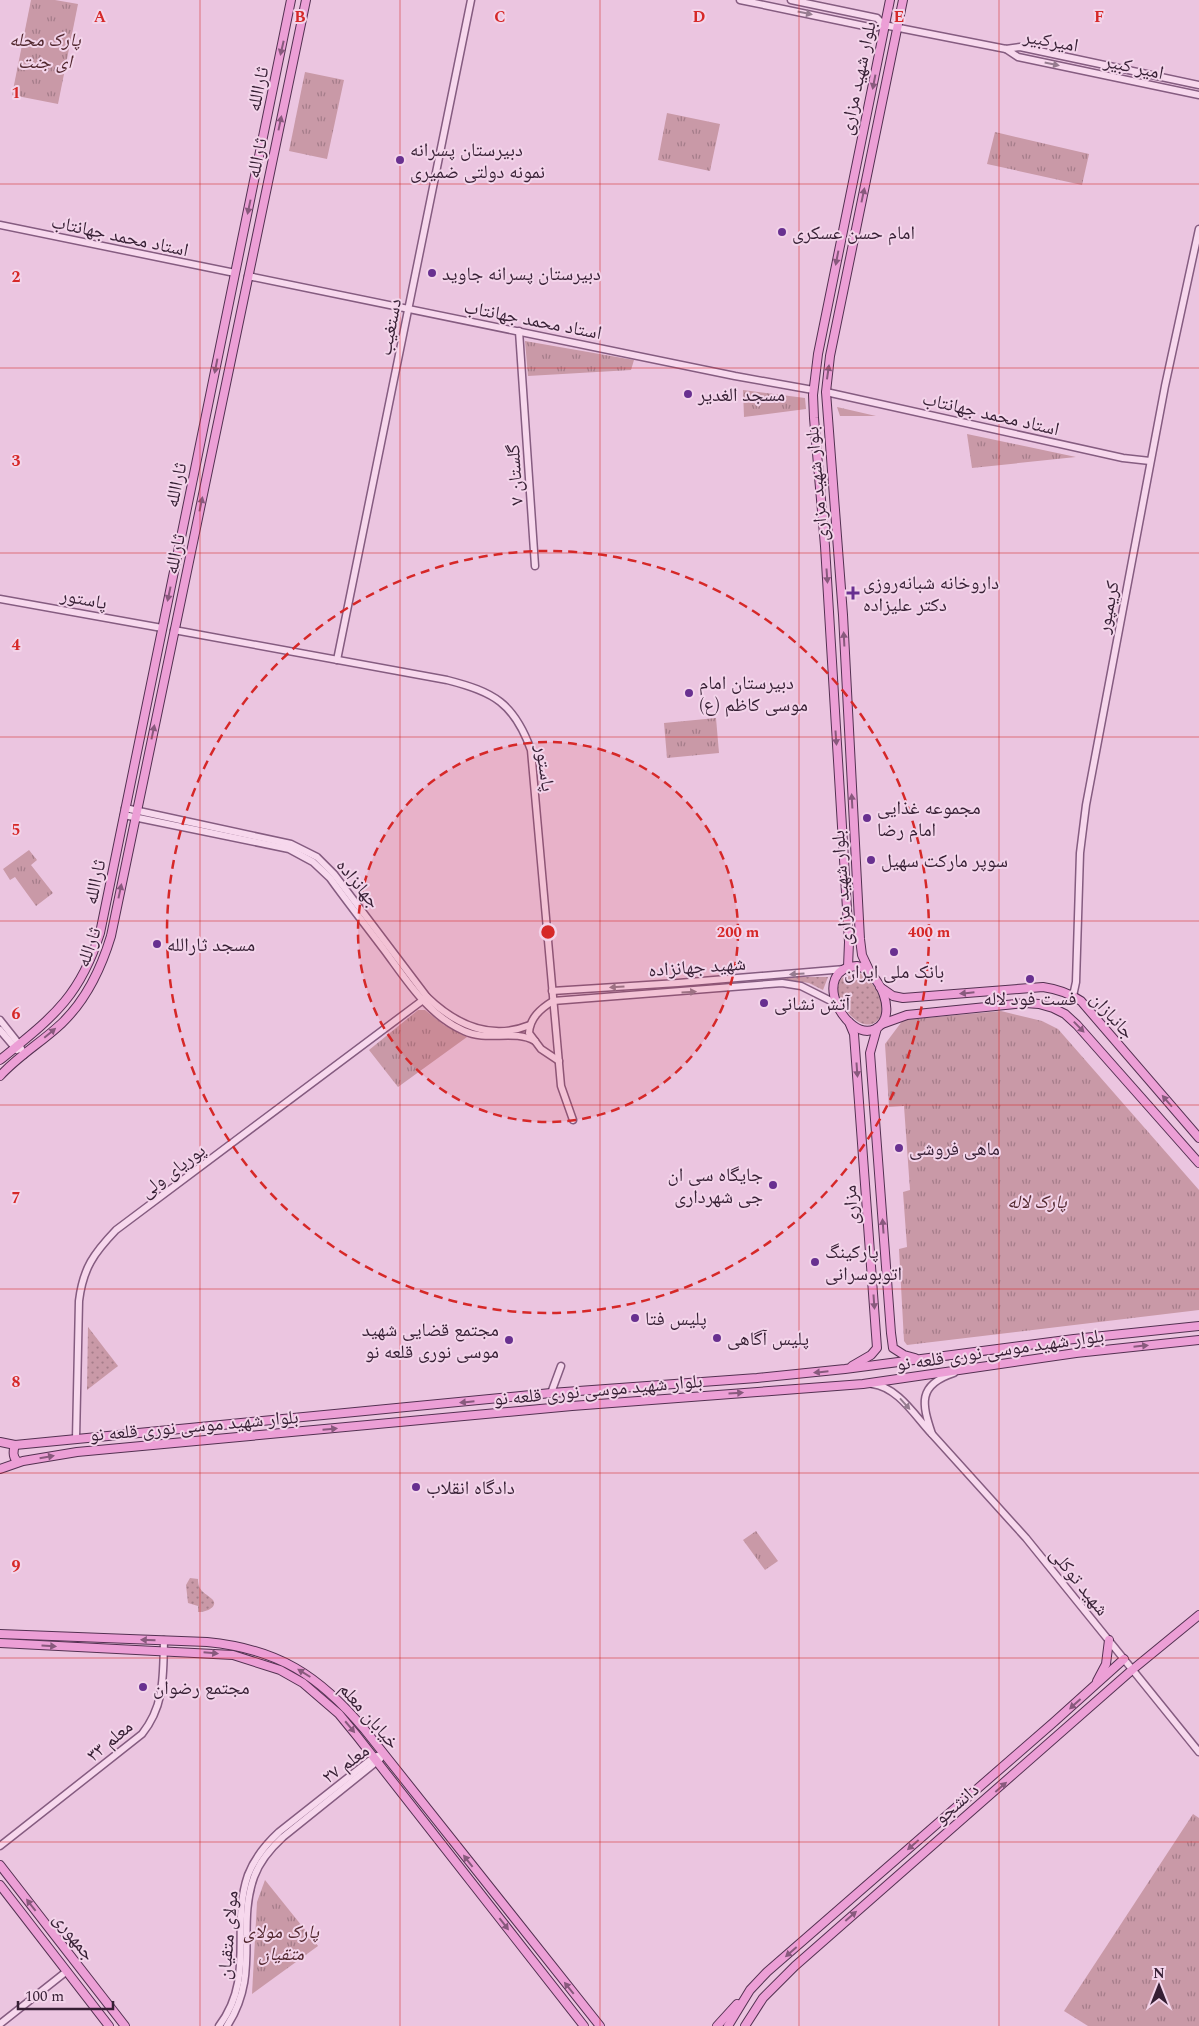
<svg xmlns="http://www.w3.org/2000/svg" width="1199" height="2026" viewBox="0 0 1199 2026" font-family="Spectral,'Noto Naskh Arabic',serif">
<style>
.grass{fill:url(#grass-dots)}
.park{fill:url(#park-tufts)}
.lines{fill:none;stroke-linecap:round;stroke-linejoin:round}
.minor-casing{stroke:#855c80;stroke-width:9}
.major-casing{stroke:#533051;stroke-width:10}
.minor{stroke:#f7d8ed;stroke-width:6}
.major{stroke:#ec9fd6;stroke-width:8}
.oneway{fill:#967c90}
.oneway2{fill:#88597d}
.grid{fill:none;stroke:#d62828;stroke-width:1;stroke-opacity:0.55}
.ring{fill:none;stroke:#d62828;stroke-width:2.5;stroke-dasharray:9 6}
.poi-dot{fill:#683090;stroke:#f3d4ea;stroke-width:2}
.labels{text-anchor:middle;stroke-width:4;stroke-linejoin:round;paint-order:stroke}
.park-label{font-size:19px;font-style:italic;fill:#51272e;stroke:#f3d4ea}
.street-label{font-size:19px;fill:#361f34;stroke:#f3d4ea}
.poi-label{font-size:19px;fill:#361f34;stroke:#f3d4ea;text-anchor:start}
.grid-label{font-size:16px;text-anchor:middle;font-weight:bold;fill:#d62828;stroke:#f3d4ea;stroke-width:4;stroke-linejoin:round;paint-order:stroke}
.centre{fill:#d62828;stroke:#f3d4ea;stroke-width:2.5}
.ring-label{font-size:15px;text-anchor:middle;font-weight:bold;fill:#d62828;stroke:#f3d4ea;stroke-width:4;stroke-linejoin:round;paint-order:stroke}
</style>
<defs>
<pattern id="grass-dots" width="8" height="8" patternUnits="userSpaceOnUse" patternTransform="scale(1.25)"><rect width="8" height="8" fill="#c999a7"/><path d="M2 2h.1M6 6h.1" fill="none" stroke="#a47c89" stroke-width="1.8" stroke-linecap="round"/></pattern>
<pattern id="park-tufts" width="24" height="20" patternUnits="userSpaceOnUse" patternTransform="scale(1.25)"><rect width="24" height="20" fill="#c999a7"/><path d="M3 7l-1-3M5 7V3M7 7l1-3M15 17l-1-3M17 17v-4M19 17l1-3" fill="none" stroke="#a47c89"/></pattern>
</defs>
<rect width="100%" height="100%" fill="#ebc5e0"/>
<g class="grass">
<path d="M 855,972 C 870,972 888,1004 880,1017 C 863,1047 811,979 855,972 Z"/>
<polygon points="790,977 828,977 823,990 809,983 775,978"/>
<polygon points="88,1327 118,1366 87,1390"/>
<path d="M 190,1578 L 198,1579 C 198,1591 204,1592 212,1599 C 220,1607 204,1613 198,1612 L 198,1606 L 188,1603 L 186,1585 Z"/>
</g>
<g class="park">
<polygon points="31,0 55,0 78,4 58,104 12,95"/>
<polygon points="305,72 344,80 327,159 289,151"/>
<polygon points="667,113 720,124 710,171 658,160"/>
<polygon points="995,132 1089,154 1082,185 987,164"/>
<polygon points="525,341 634,360 631,370 528,376"/>
<polygon points="743,390 805,398 806,409 744,417"/>
<polygon points="837,407 876,416 840,416"/>
<polygon points="967,434 1076,457 972,468"/>
<polygon points="716,718 719,753 667,758 664,723"/>
<polygon points="29,850 37,860 31,865 53,893 36,906 15,877 10,880 3,869"/>
<polygon points="418,1010 425,1010 444,1025 467,1037 398,1087 369,1050"/>
<polygon points="1001,1011 1042,1021 1058,1029 1199,1190 1199,1310 907,1345 904,1341 899,1249 907,1247 903,1192 910,1190 904,1106 889,1107 885,1044 903,1020"/>
<polygon points="756,1531 778,1561 765,1570 743,1540"/>
<polygon points="1193,1814 1199,1818 1199,2026 1088,2026 1064,2011"/>
<polygon points="265,1880 318,1946 252,1994 257,1902"/>
</g>
<g class="lines">
<defs>
<g id="minor">
<polyline points="740,0 874,28 884,25 1006,49 1020,47 1199,85"/>
<polyline points="791,0 877,18 884,25"/>
<polyline points="1006,49 1018,57 1199,95"/>
<polyline points="0,225 235,273"/>
<polyline points="248,276 735,376 813,390"/>
<polyline points="519,331 535,566"/>
<polyline points="826,392 1123,458 1150,461"/>
<polyline points="0,599 162,628"/>
<path d="M 174,630 L 447,680 C 494,692 514,703 531,750 L 561,1086 L 573,1120"/>
<polyline points="337,660 471,0"/>
<path d="M 125,808 L 291,844 L 317,857 L 334,874 L 427,997 C 456,1025 490,1041 530,1025"/>
<path d="M 124,815 L 289,849 L 313,862 L 330,878 C 348,903 367,927 385,951 C 408,982 428,1015 464,1031 C 487,1042 514,1029 535,1041"/>
<polyline points="552,991 678,983 845,969"/>
<polyline points="1073,996 1076,982 1080,853 1086,805 1165,386 1199,229"/>
<polyline points="0,1020 19,1044 24,1055"/>
<polyline points="0,1030 17,1050"/>
<path d="M 559,1061 L 541,1049 L 529,1033 C 530,1018 540,1009 553,1001 L 782,983 L 801,986 L 837,1004"/>
<path d="M 872,1384 C 898,1387 915,1416 932,1434 C 922,1404 917,1385 954,1373"/>
<polyline points="551,1393 561,1366"/>
<polyline points="932,1434 1026,1538 1199,1752"/>
<path d="M 76,1439 L 79,1301 C 83,1268 94,1253 116,1230 L 427,997"/>
<path d="M 0,1846 L 142,1734 C 165,1705 163,1676 164,1640"/>
<polyline points="0,2024 67,1971"/>
<path d="M 219,2026 C 256,1977 230,1927 248,1875 C 255,1857 266,1844 279,1832 L 374,1757 L 383,1754"/>
<path d="M 227,2026 C 261,1974 236,1928 254,1877 C 260,1860 271,1848 283,1837 L 380,1759"/>
</g>
<g id="major">
<path d="M 857,966 C 879,970 900,1017 875,1029 C 846,1043 808,969 857,966 Z"/>
<polyline points="848,967 849,942 825,546 814,418 813,395 818,354 890,0"/>
<polyline points="869,970 862,955 860,939 843,615 826,392 830,356 903,0"/>
<path d="M 880,987 L 893,996 L 903,998 L 1043,987 C 1057,989 1069,993 1081,1001 L 1199,1138"/>
<polyline points="849,1022 854,1034 877,1348 871,1355 852,1366"/>
<polyline points="882,1024 907,1015 1025,1003 1039,1004 1053,1008 1065,1014 1077,1025 1199,1163"/>
<polyline points="877,1028 870,1053 891,1333 893,1348 904,1355 915,1358"/>
<path d="M 0,1060 C 51,1018 79,999 100,933 L 291,0"/>
<path d="M 0,1076 C 18,1056 42,1042 62,1023 C 87,999 101,969 111,936 L 306,0"/>
<polyline points="0,1442 15,1445 551,1393 757,1378 845,1369 1074,1339 1199,1326"/>
<path d="M 15,1445 C 13,1451 12,1457 18,1462"/>
<polyline points="0,1469 23,1461 77,1452 572,1406 863,1384 1076,1353 1199,1340"/>
<path d="M 0,1634 L 207,1642 C 278,1649 319,1675 365,1730 L 600,2026"/>
<polyline points="0,1643 233,1655 280,1670 303,1683 339,1714 357,1736 584,2026"/>
<polyline points="1097,1681 1106,1664 1109,1640"/>
<polyline points="0,1865 125,2026"/>
<polyline points="0,1885 109,2026"/>
<polyline points="717,2026 737,2004"/>
<polyline points="728,2026 750,1990 767,1972 1054,1722 1124,1659"/>
<polyline points="745,2026 763,1998 795,1966 1132,1670 1199,1615"/>
</g>
</defs>
<use href="#minor" class="minor-casing"/>
<use href="#major" class="major-casing"/>
<use href="#minor" class="minor"/>
<use href="#major" class="major"/>
</g>
<defs><path id="oneway-solid" d="M-6-.8H1V-3.2L6.5 0L1 3.2V.8H-6Z" transform="scale(1.25)"/></defs>
<g class="oneway">
<use href="#oneway-solid" transform="translate(805 13) rotate(12)"/>
<use href="#oneway-solid" transform="translate(1052 64) rotate(12)"/>
<use href="#oneway-solid" transform="translate(797 974) rotate(176)"/>
<use href="#oneway-solid" transform="translate(617 987) rotate(176)"/>
<use href="#oneway-solid" transform="translate(689 992) rotate(-4)"/>
<use href="#oneway-solid" transform="translate(905 1404) rotate(48)"/>
</g>
<g class="oneway2">
<use href="#oneway-solid" transform="translate(282 48) rotate(103)"/>
<use href="#oneway-solid" transform="translate(874 82) rotate(101)"/>
<use href="#oneway-solid" transform="translate(280 123) rotate(-78)"/>
<use href="#oneway-solid" transform="translate(863 195) rotate(-78)"/>
<use href="#oneway-solid" transform="translate(249 207) rotate(102)"/>
<use href="#oneway-solid" transform="translate(837 258) rotate(101)"/>
<use href="#oneway-solid" transform="translate(216 366) rotate(101)"/>
<use href="#oneway-solid" transform="translate(828 372) rotate(-82)"/>
<use href="#oneway-solid" transform="translate(201 504) rotate(-78)"/>
<use href="#oneway-solid" transform="translate(827 576) rotate(86)"/>
<use href="#oneway-solid" transform="translate(169 594) rotate(102)"/>
<use href="#oneway-solid" transform="translate(844 639) rotate(-93)"/>
<use href="#oneway-solid" transform="translate(153 732) rotate(-78)"/>
<use href="#oneway-solid" transform="translate(836 738) rotate(86)"/>
<use href="#oneway-solid" transform="translate(852 801) rotate(-93)"/>
<use href="#oneway-solid" transform="translate(120 891) rotate(-78)"/>
<use href="#oneway-solid" transform="translate(967 993) rotate(174)"/>
<use href="#oneway-solid" transform="translate(1079 1027) rotate(46)"/>
<use href="#oneway-solid" transform="translate(50 1033) rotate(-40)"/>
<use href="#oneway-solid" transform="translate(857 1070) rotate(86)"/>
<use href="#oneway-solid" transform="translate(1167 1101) rotate(-131)"/>
<use href="#oneway-solid" transform="translate(883 1226) rotate(-94)"/>
<use href="#oneway-solid" transform="translate(874 1302) rotate(86)"/>
<use href="#oneway-solid" transform="translate(1141 1346) rotate(-6)"/>
<use href="#oneway-solid" transform="translate(821 1372) rotate(174)"/>
<use href="#oneway-solid" transform="translate(736 1393) rotate(-4)"/>
<use href="#oneway-solid" transform="translate(467 1402) rotate(174)"/>
<use href="#oneway-solid" transform="translate(330 1429) rotate(-5)"/>
<use href="#oneway-solid" transform="translate(47 1457) rotate(-10)"/>
<use href="#oneway-solid" transform="translate(148 1640) rotate(-178)"/>
<use href="#oneway-solid" transform="translate(49 1646) rotate(4)"/>
<use href="#oneway-solid" transform="translate(211 1653) rotate(5)"/>
<use href="#oneway-solid" transform="translate(304 1673) rotate(-148)"/>
<use href="#oneway-solid" transform="translate(1075 1704) rotate(138)"/>
<use href="#oneway-solid" transform="translate(350 1727) rotate(50)"/>
<use href="#oneway-solid" transform="translate(1001 1787) rotate(-41)"/>
<use href="#oneway-solid" transform="translate(913 1845) rotate(139)"/>
<use href="#oneway-solid" transform="translate(468 1861) rotate(-128)"/>
<use href="#oneway-solid" transform="translate(31 1905) rotate(-128)"/>
<use href="#oneway-solid" transform="translate(851 1916) rotate(-41)"/>
<use href="#oneway-solid" transform="translate(504 1924) rotate(52)"/>
<use href="#oneway-solid" transform="translate(791 1952) rotate(139)"/>
<use href="#oneway-solid" transform="translate(569 1988) rotate(-129)"/>
</g>
<path class="grid" d="M 200,0 L 200,2026M 400,0 L 400,2026M 600,0 L 600,2026M 799,0 L 799,2026M 999,0 L 999,2026M 0,184 L 1199,184M 0,368 L 1199,368M 0,553 L 1199,553M 0,737 L 1199,737M 0,921 L 1199,921M 0,1105 L 1199,1105M 0,1289 L 1199,1289M 0,1473 L 1199,1473M 0,1658 L 1199,1658M 0,1842 L 1199,1842"/>
<circle cx="548" cy="932" r="190" fill="#d62828" fill-opacity=".12"/>
<g class="ring">
<circle cx="548" cy="932" r="190"/>
<circle cx="548" cy="932" r="381"/>
</g>
<g class="poi-dot">
<circle cx="400" cy="160" r="5"/>
<circle cx="782" cy="232" r="5"/>
<circle cx="432" cy="273" r="5"/>
<circle cx="688" cy="394" r="5"/>
<path d="M850.5 585.5h5v5h5v5h-5v5h-5v-5h-5v-5h5z"/>
<circle cx="689" cy="693" r="5"/>
<circle cx="867" cy="818" r="5"/>
<circle cx="871" cy="860" r="5"/>
<circle cx="157" cy="944" r="5"/>
<circle cx="894" cy="952" r="5"/>
<circle cx="1030" cy="979" r="5"/>
<circle cx="764" cy="1003" r="5"/>
<circle cx="899" cy="1148" r="5"/>
<circle cx="773" cy="1185" r="5"/>
<circle cx="815" cy="1262" r="5"/>
<circle cx="635" cy="1318" r="5"/>
<circle cx="717" cy="1338" r="5"/>
<circle cx="509" cy="1340" r="5"/>
<circle cx="416" cy="1487" r="5"/>
<circle cx="143" cy="1687" r="5"/>
</g>
<g class="labels">
<g class="park-label">
<text x="45" y="46">پارک محله<tspan x="45" dy="22">ای جنت</tspan></text>
<text x="1037" y="1208">پارک لاله</text>
<text x="281" y="1938">پارک مولای<tspan x="281" dy="22">متقیان</tspan></text>
</g>
<g class="street-label">
<text transform="translate(1051 40) rotate(10)" y="7">امیرکبیر</text>
<text transform="translate(1134 66) rotate(12)" y="7">امیر کبیر</text>
<text transform="translate(857 78) rotate(-78)" y="7">بلوار شهید مزاری</text>
<text transform="translate(257 89) rotate(-78)" y="7">ثاراالله</text>
<text transform="translate(256 158) rotate(-78)" y="7">ثارالله</text>
<text transform="translate(120 235) rotate(12)" y="7">استاد محمد جهانتاب</text>
<text transform="translate(533 319) rotate(11)" y="7">استاد محمد جهانتاب</text>
<text transform="translate(389 327) rotate(-79)" y="7">دستغیب</text>
<text transform="translate(991 413) rotate(13)" y="7">استاد محمد جهانتاب</text>
<text transform="translate(514 475) rotate(-94)" y="7">گلستان ۷</text>
<text transform="translate(816 484) rotate(-95)" y="7">بلوار شهید مزاری</text>
<text transform="translate(175 485) rotate(-78)" y="7">ثاراالله</text>
<text transform="translate(174 554) rotate(-78)" y="7">ثارالله</text>
<text transform="translate(84 598) rotate(11)" y="7">پاستور</text>
<text transform="translate(1107 607) rotate(-79)" y="7">کریمپور</text>
<text transform="translate(546 768) rotate(82)" y="7">پاستور</text>
<text transform="translate(94 882) rotate(-78)" y="7">ثاراالله</text>
<text transform="translate(359 883) rotate(51)" y="7">جهانزاده</text>
<text transform="translate(841 888) rotate(-94)" y="7">بلوار شهید مزاری</text>
<text transform="translate(88 947) rotate(-71)" y="7">ثارالله</text>
<text transform="translate(697 966) rotate(-4)" y="7">شهید جهانزاده</text>
<text transform="translate(1113 1015) rotate(48)" y="7">جانبازان</text>
<text transform="translate(172 1170) rotate(-37)" y="7">پوریای ولی</text>
<text transform="translate(850 1205) rotate(-94)" y="7">مزاری</text>
<text transform="translate(1000 1349) rotate(-8)" y="7">بلوار شهید موسی نوری قلعه نو</text>
<text transform="translate(598 1389) rotate(-5)" y="7">بلوار شهید موسی نوری قلعه نو</text>
<text transform="translate(194 1425) rotate(-5)" y="7">بلوار شهید موسی نوری قلعه نو</text>
<text transform="translate(1080 1581) rotate(51)" y="7">شهید توکلی</text>
<text transform="translate(370 1715) rotate(49)" y="7">خیابان معلم</text>
<text transform="translate(109 1740) rotate(-40)" y="7">معلم ۳۳</text>
<text transform="translate(345 1763) rotate(-36)" y="7">معلم ۲۷</text>
<text transform="translate(956 1803) rotate(-41)" y="7">دانشجو</text>
<text transform="translate(227 1935) rotate(-85)" y="7">مولای متقیان</text>
<text transform="translate(75 1936) rotate(52)" y="7">جمهوری</text>
</g>
<g class="poi-label">
<text x="410" y="156">دبیرستان پسرانه<tspan x="410" dy="22">نمونه دولتی ضمیری</tspan></text>
<text x="792" y="239">امام حسن عسکری</text>
<text x="442" y="280">دبیرستان پسرانه جاوید</text>
<text x="698" y="401">مسجد الغدیر</text>
<text x="863" y="589">داروخانه شبانه‌روزی<tspan x="863" dy="22">دکتر علیزاده</tspan></text>
<text x="699" y="689">دبیرستان امام<tspan x="699" dy="22">موسی کاظم (ع)</tspan></text>
<text x="877" y="814">مجموعه غذایی<tspan x="877" dy="22">امام رضا</tspan></text>
<text x="881" y="867">سوپر مارکت سهیل</text>
<text x="167" y="951">مسجد ثارالله</text>
<text x="894" y="978" text-anchor="middle">بانک ملی ایران</text>
<text x="1030" y="1005" text-anchor="middle">فست فود لاله</text>
<text x="774" y="1010">آتش نشانی</text>
<text x="909" y="1155">ماهی فروشی</text>
<text x="763" y="1181" text-anchor="end">جایگاه سی ان<tspan x="763" dy="22">جی شهرداری</tspan></text>
<text x="825" y="1258">پارکینگ<tspan x="825" dy="22">اتوبوسرانی</tspan></text>
<text x="645" y="1325">پلیس فتا</text>
<text x="499" y="1336" text-anchor="end">مجتمع قضایی شهید<tspan x="499" dy="22">موسی نوری قلعه نو</tspan></text>
<text x="727" y="1345">پلیس آگاهی</text>
<text x="426" y="1494">دادگاه انقلاب</text>
<text x="153" y="1694">مجتمع رضوان</text>
</g>
</g>
<g class="grid-label">
<text x="100" y="22">A</text>
<text x="300" y="22">B</text>
<text x="500" y="22">C</text>
<text x="699" y="22">D</text>
<text x="899" y="22">E</text>
<text x="1099" y="22">F</text>
<text x="16" y="98">1</text>
<text x="16" y="282">2</text>
<text x="16" y="466">3</text>
<text x="16" y="650">4</text>
<text x="16" y="835">5</text>
<text x="16" y="1019">6</text>
<text x="16" y="1203">7</text>
<text x="16" y="1387">8</text>
<text x="16" y="1571">9</text>
</g>
<circle cx="548" cy="932" r="8" class="centre"/>
<g class="ring-label">
<text x="738" y="937">200 m</text>
<text x="929" y="937">400 m</text>
</g>
<g transform="translate(1159 1986)" stroke="#f3d4ea" stroke-width="4" paint-order="stroke">
<path d="M0-4L9 19L0 12L-9 19Z" fill="#361f34"/>
<text y="-8" font-size="14" font-weight="bold" text-anchor="middle" fill="#361f34">N</text>
</g>
<path d="M18 2001v8h95v-8" fill="none" stroke="#361f34" stroke-width="2.5"/>
<text x="25" y="2001" font-size="15" fill="#361f34" stroke="#f3d4ea" stroke-width="4" paint-order="stroke">100 m</text>
</svg>
